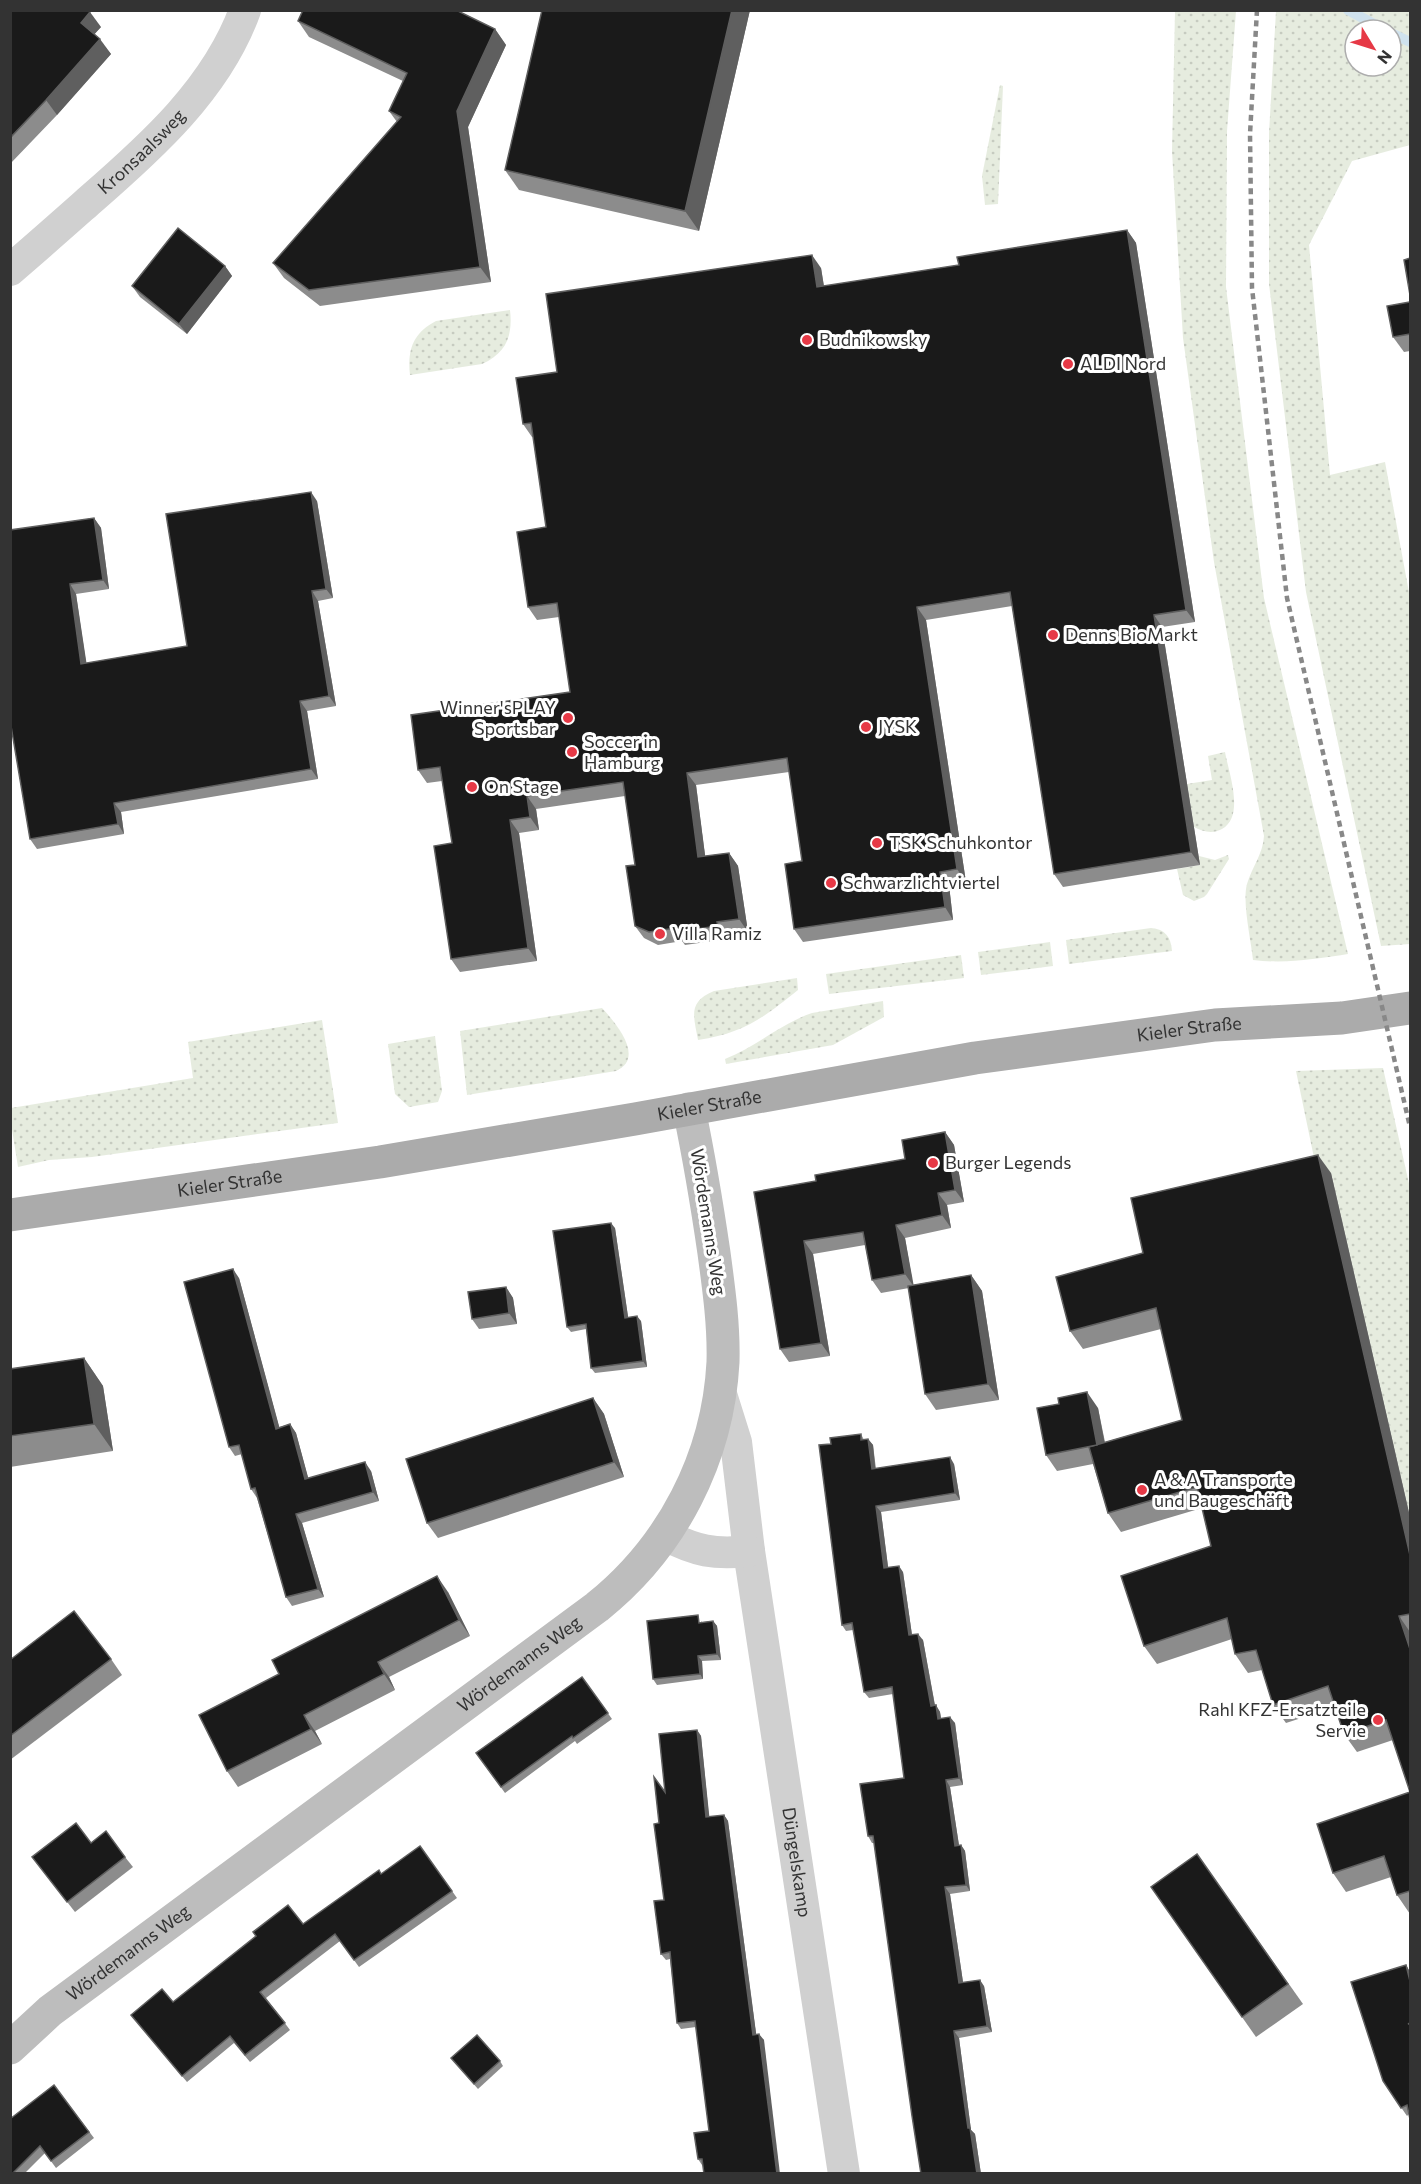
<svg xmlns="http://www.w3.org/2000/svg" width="1421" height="2184" viewBox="0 0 1421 2184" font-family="Commissioner,sans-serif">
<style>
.grass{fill:url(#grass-dots);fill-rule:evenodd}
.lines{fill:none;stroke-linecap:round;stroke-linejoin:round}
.stream{stroke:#cfe2ee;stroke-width:10}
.street{stroke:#d0d0d0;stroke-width:32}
.secondary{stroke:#bdbdbd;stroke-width:33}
.primary{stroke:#ababab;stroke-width:33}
.rail{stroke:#888;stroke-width:4.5;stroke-dasharray:6 4.5;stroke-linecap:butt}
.wall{fill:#8c8c8c}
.shaded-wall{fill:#5f5f5f}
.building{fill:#1a1a1a;stroke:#5f5f5f;stroke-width:1.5}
.poi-dot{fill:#e63946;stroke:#fff;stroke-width:2}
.labels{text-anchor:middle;stroke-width:6;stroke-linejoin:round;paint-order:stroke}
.street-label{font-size:18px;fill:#333;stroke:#fff}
.poi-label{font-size:18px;fill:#333;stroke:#fff;text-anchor:start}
</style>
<defs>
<pattern id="grass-dots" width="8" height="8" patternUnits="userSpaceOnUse" patternTransform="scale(1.5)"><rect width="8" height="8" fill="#e6ecdf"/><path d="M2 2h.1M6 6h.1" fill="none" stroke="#c6cbc0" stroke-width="1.8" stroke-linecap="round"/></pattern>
</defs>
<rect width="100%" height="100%" fill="#fff"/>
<g class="grass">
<path d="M 1175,11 L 1236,11 L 1227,131 L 1226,287 L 1264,598 L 1348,954 C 1315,959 1286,964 1253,960 C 1251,940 1242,902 1247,884 C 1252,867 1263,854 1264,836 L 1214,562 L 1183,338 L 1172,151 Z"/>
<path d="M 1276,11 L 1410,11 L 1410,145 L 1352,161 L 1309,245 L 1330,475 L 1385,462 L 1410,598 L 1410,944 L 1381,946 L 1306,592 L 1269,284 L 1269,133 ZM 1355,30 L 1391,30 L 1391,66 L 1355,66 Z"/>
<polygon points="1000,85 1003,86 998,204 985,205 982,176"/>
<path d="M 510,310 C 513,336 506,353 482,364 L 410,375 C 407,350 413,333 436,321 Z"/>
<path d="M 1225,752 C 1229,774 1245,816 1222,829 C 1213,834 1203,832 1194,827 L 1187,784 L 1212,780 L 1208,756 Z"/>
<polygon points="1228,855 1229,859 1207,894 1204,897 1194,901 1183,895 1177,869 1200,865 1199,856 1215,860"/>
<path d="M 1151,928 C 1165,929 1171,937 1172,951 L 1069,964 L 1066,940 Z"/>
<polygon points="1050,942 1053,966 981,975 978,952"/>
<polygon points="961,955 964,978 829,994 826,974"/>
<path d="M 797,978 L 798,990 C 763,1018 744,1033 698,1040 C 694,1017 687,1002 714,991 Z"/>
<path d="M 883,1001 L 884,1017 L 833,1045 L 726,1064 L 725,1059 C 756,1047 780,1024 812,1013 Z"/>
<path d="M 602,1008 C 615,1022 646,1058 616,1071 L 467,1095 L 460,1031 Z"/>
<polygon points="322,1020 338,1123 92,1157 49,1160 18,1167 11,1123 11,1108 193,1078 188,1042"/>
<polygon points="435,1036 442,1091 438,1102 409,1107 395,1094 388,1044"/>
<polygon points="1383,1068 1410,1188 1410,1519 1331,1174 1318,1177 1296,1071"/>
</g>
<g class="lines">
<g class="stream">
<polyline points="1348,10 1385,30"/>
<polyline points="1391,33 1410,42"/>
</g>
<g class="street">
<path id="s1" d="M 10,270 C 37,247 64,223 90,200 C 151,147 217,88 245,10"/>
<path id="s2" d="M 720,1391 L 736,1442 L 749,1551 L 844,2174"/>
<path d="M 665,1535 C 695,1551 715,1555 749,1551"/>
</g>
<path class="secondary" id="s3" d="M 10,2048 L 50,2011 L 597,1607 C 672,1547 718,1458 723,1362 C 724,1326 719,1290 714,1253 C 707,1205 699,1157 689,1109"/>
<path class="primary" id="s4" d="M 10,1215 L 380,1162 L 635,1119 L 975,1058 L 1215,1025 L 1342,1018 L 1410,1008"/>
<polyline class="rail" points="1257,10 1250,134 1252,288 1287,598 1410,1127"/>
</g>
<g class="wall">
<polygon points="10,10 101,27 94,34 111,54 57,115 10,164"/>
<polygon points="750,10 699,231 519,190 505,170"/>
<polygon points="298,21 495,29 506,45 468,127 491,282 320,306 284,278 273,263 397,122 389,111 403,81 309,37"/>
<polygon points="1127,230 1136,243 1195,622 1162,627 1200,865 1063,887 1054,874 1012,606 926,620 966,882 949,885 953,920 803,942 794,929 802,861 789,772 696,785 705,856 729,853 738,866 748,932 726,935 727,939 685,945 682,941 658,945 644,938 635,926 635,865 625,796 536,809 539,830 519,833 537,961 460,972 451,959 452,843 442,781 427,783 418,770 570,692 559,617 537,620 528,607 546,527 533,437 532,437 523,424 557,372 821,268 824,286 959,265"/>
<polygon points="225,266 232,276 187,334 140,297 132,286"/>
<polygon points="1410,302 1410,351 1404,352 1393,337"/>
<polygon points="317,501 333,598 318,601 336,706 307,711 318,779 121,812 124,834 37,849 30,839 10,720 94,518 101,528 109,589 76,594 86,663 187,646"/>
<polygon points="945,1132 954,1145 964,1202 947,1205 951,1228 905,1238 913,1285 971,1275 982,1291 999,1400 936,1410 925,1394 909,1288 881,1293 872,1280 865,1245 813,1254 830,1356 789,1362 780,1349 816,1181 905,1159"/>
<polygon points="1331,1173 1410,1517 1410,1914 1397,1895 1391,1877 1346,1892 1333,1873 1410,1792 1393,1740 1357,1752 1344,1734 1335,1707 1286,1723 1273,1705 1262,1670 1248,1673 1235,1654 1232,1639 1157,1664 1144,1646 1211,1546 1202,1508 1121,1532 1108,1513 1093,1464 1057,1471 1046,1455 1098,1408 1105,1442 1182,1420 1161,1329 1083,1349 1070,1331 1143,1253"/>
<polygon points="615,1228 628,1317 641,1321 647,1367 595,1373 591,1368 586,1329 571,1332 567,1327"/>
<polygon points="239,1278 279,1427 290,1424 296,1433 308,1478 371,1471 379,1501 302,1523 324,1597 292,1606 286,1597 257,1498 251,1489 242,1454 235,1456 229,1447"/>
<polygon points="506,1287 513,1298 517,1324 479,1329 472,1319"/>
<polygon points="84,1358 103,1386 113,1451 10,1467 10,1369"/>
<polygon points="593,1398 604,1414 624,1477 438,1538 427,1523"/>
<polygon points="861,1434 864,1440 868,1439 873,1445 876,1469 954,1464 960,1500 881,1512 888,1567 903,1572 912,1635 923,1640 935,1705 940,1712 941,1718 955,1723 963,1785 950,1787 959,1845 961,1845 965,1851 970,1891 950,1894 963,1982 984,1986 992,2032 959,2038 971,2130 975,2134 981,2174 921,2174 874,1843 872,1843 868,1836 904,1778 893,1694 869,1698 864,1692 853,1630 846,1631 842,1625 831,1444"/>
<polygon points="448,1592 470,1636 389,1677 395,1690 315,1731 322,1744 238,1787 227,1771"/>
<polygon points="702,1621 702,1622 713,1621 717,1626 721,1660 702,1661 703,1679 657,1685 653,1679"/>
<polygon points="111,1659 122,1675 10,1760 10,1660"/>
<polygon points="582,1677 612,1719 577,1744 575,1741 505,1793 476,1753"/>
<polygon points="697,1730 701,1736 709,1817 724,1815 728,1821 756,2034 764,2040 702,2165 698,2159 709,2131 696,2027 681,2029 677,2023 670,1959 666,1960 661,1954 664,1900 659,1823 665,1792"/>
<polygon points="91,1843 125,1857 133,1867 75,1912 32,1857"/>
<polygon points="420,1846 457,1898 359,1967 340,1941 266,1998 290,2030 250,2062 234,2043 187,2082 131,2015 173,2002 303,1924 381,1874"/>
<polygon points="1197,1854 1303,2004 1256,2037 1151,1887"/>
<polygon points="1406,1965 1410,1972 1410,2119 1409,2114 1407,2116 1383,2081"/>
<polygon points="451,2058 500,2061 503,2066 478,2089"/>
<polygon points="54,2085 94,2138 56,2168 45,2153 24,2174 10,2174"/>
</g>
<g class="shaded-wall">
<polygon points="732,10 750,10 699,231 685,211"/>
<polygon points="90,12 101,27 92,37 81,23"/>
<polygon points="495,29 506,45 468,127 491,282 480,267 457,111"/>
<polygon points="100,39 111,54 57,115 46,100"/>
<polygon points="1127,230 1136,243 1195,622 1186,610"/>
<polygon points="812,255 821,268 826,300 817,287"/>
<polygon points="225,266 232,276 187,334 179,324"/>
<polygon points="311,492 317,501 333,598 326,589"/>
<polygon points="94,518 101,528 109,589 103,580"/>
<polygon points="70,584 76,594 88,673 81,664"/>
<polygon points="312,591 318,601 336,706 329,696"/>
<polygon points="917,607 926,620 966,882 957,869"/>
<polygon points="1154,615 1162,627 1200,865 1191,852"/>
<polygon points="300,701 307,711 318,779 311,769"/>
<polygon points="687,773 696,785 707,870 698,857"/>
<polygon points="527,796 536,809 539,830 530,817"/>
<polygon points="114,803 121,812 124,834 118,824"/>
<polygon points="510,820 519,833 537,961 528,948"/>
<polygon points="729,853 738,866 748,932 739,919"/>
<polygon points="940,872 949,885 953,920 945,907"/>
<polygon points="717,922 726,935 727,939 718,926"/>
<polygon points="945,1132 954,1145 964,1202 955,1190"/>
<polygon points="1318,1155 1331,1173 1410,1517 1410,1555"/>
<polygon points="938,1193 947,1205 951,1228 942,1215"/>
<polygon points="611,1223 615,1228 629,1323 625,1318"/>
<polygon points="896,1225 905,1238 914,1287 905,1274"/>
<polygon points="804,1241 813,1254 830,1356 821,1343"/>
<polygon points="233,1269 239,1278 282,1437 276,1429"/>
<polygon points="971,1275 982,1291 999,1400 988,1384"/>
<polygon points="506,1287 513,1298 517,1324 509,1313"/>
<polygon points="637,1316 641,1321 647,1367 643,1361"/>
<polygon points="84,1358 103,1386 113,1451 94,1424"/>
<polygon points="1087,1392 1098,1408 1108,1461 1097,1445"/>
<polygon points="593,1398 604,1414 624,1477 614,1462"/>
<polygon points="290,1424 296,1433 311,1488 305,1479"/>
<polygon points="868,1439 873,1445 876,1476 872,1469"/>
<polygon points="950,1457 954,1464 960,1500 955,1493"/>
<polygon points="365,1462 371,1471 379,1501 373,1492"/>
<polygon points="876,1506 881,1512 889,1574 884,1568"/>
<polygon points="296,1514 302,1523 324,1597 318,1589"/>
<polygon points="899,1566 903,1572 913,1642 909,1635"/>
<polygon points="437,1576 448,1592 470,1636 459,1620"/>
<polygon points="1399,1616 1410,1632 1410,1649"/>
<polygon points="713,1621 717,1626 721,1660 717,1654"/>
<polygon points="918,1634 923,1640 936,1712 931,1706"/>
<polygon points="698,1656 702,1661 703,1679 700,1674"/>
<polygon points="378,1662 389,1677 395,1690 384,1674"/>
<polygon points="936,1705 940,1712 942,1725 938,1719"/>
<polygon points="304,1715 315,1731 322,1744 311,1729"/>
<polygon points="950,1717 955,1723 963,1785 959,1778"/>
<polygon points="697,1730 701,1736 710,1823 706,1817"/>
<polygon points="946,1780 950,1787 960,1852 955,1846"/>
<polygon points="724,1815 728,1821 757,2040 753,2035"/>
<polygon points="961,1845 965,1851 970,1891 966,1885"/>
<polygon points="945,1887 950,1894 964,1989 959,1983"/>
<polygon points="1406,1965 1410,1972 1410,1981"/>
<polygon points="980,1980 984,1986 992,2032 987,2026"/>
<polygon points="954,2031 959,2038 971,2130 975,2134 981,2174 977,2174 968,2128"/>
<polygon points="759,2034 764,2040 780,2174 777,2174"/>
</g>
<g class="building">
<polygon points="10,10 89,10 90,12 81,23 100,39 46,100 10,138"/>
<polygon points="303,10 456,10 495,29 457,111 480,267 309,290 273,263 401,117 389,111 407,73 298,21"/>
<polygon points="542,10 732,10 685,211 505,170"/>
<polygon points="178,228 225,266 179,324 132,286"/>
<polygon points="1127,230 1186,610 1154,615 1191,852 1054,874 1010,592 917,607 957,869 940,872 945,907 794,929 785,864 802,861 787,758 687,773 698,857 729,853 739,919 717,922 718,926 676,932 675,928 649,932 635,926 626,866 635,865 623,782 527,796 530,817 510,820 528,948 451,959 434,846 452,843 440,767 418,770 411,715 570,692 557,603 528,607 517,532 546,527 531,423 523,424 516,378 557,372 546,294 812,255 817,287 959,265 957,257"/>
<polygon points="1410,258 1410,295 1404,260"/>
<polygon points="1410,302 1410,334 1393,337 1387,306"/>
<polygon points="311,492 326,589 312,591 329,696 300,701 311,769 114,803 118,824 30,839 10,720 10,530 94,518 103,580 70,584 81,664 187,646 166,514"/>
<polygon points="945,1132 955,1190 938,1193 942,1215 896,1225 905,1274 872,1280 863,1232 804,1241 821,1343 780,1349 754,1192 816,1181 815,1175 905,1159 902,1140"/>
<polygon points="1318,1155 1410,1555 1410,1614 1399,1616 1410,1649 1410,1891 1397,1895 1384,1856 1333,1873 1317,1824 1410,1792 1386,1720 1344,1734 1328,1686 1273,1705 1256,1650 1235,1654 1227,1618 1144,1646 1121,1576 1211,1546 1197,1487 1108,1513 1089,1447 1182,1420 1156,1308 1070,1331 1056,1277 1143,1253 1131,1198"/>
<polygon points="611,1223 625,1318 637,1316 643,1361 591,1368 586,1324 567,1327 553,1231"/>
<polygon points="233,1269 276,1429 290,1424 305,1479 365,1462 373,1492 296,1514 318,1589 286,1597 255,1488 251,1489 239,1445 229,1447 184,1282"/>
<polygon points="971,1275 988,1384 925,1394 908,1286"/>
<polygon points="506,1287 509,1313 472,1319 468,1292"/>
<polygon points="84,1358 94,1424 10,1436 10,1369"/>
<polygon points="1087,1392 1097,1445 1046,1455 1037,1408 1059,1404 1058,1398"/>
<polygon points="593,1398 614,1462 427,1523 406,1459"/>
<polygon points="861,1434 861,1440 868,1439 872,1469 950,1457 955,1493 876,1506 884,1568 899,1566 909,1635 918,1634 931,1706 936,1705 938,1719 950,1717 959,1778 946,1780 955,1846 961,1845 966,1885 945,1887 959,1983 980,1980 987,2026 954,2031 968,2128 970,2128 977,2174 921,2174 912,2116 873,1836 868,1836 860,1784 904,1778 892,1687 864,1692 852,1623 842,1625 819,1445 831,1444 830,1438"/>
<polygon points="437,1576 459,1620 378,1662 384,1674 304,1715 311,1729 227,1771 199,1715 279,1674 272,1660"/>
<polygon points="74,1611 111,1659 10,1736 10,1660"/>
<polygon points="698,1615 699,1623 713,1621 717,1654 698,1656 700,1674 653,1679 647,1621"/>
<polygon points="582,1677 608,1713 573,1738 572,1736 501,1787 476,1753"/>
<polygon points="697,1730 706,1817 724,1815 753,2035 759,2034 777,2174 704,2174 702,2159 698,2159 694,2133 709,2131 695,2021 677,2023 670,1952 661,1954 654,1901 664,1900 654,1824 659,1823 654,1777 665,1792 659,1734"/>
<polygon points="76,1823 91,1843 106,1831 125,1857 67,1902 32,1857"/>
<polygon points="420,1846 452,1891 354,1960 335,1934 260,1992 285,2023 245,2055 230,2036 182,2076 131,2015 162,1989 173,2002 256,1936 253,1932 288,1905 303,1924 379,1870 381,1874"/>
<polygon points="1197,1854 1288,1984 1242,2017 1151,1887"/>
<polygon points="1406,1965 1410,1981 1410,2023 1408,2024 1410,2024 1410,2119 1407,2105 1401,2108 1383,2081 1351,1982"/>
<polygon points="477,2035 500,2061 474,2084 451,2058"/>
<polygon points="54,2085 89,2132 51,2161 40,2146 12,2174 10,2174 10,2119"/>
</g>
<g class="poi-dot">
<circle cx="807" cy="340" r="6"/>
<circle cx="1068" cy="364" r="6"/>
<circle cx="1053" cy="635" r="6"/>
<circle cx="568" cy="718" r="6"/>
<circle cx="866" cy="727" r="6"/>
<circle cx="572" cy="752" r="6"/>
<circle cx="472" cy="787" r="6"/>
<circle cx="877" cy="843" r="6"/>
<circle cx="831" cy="883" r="6"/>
<circle cx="660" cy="934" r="6"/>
<circle cx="933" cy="1163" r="6"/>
<circle cx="1142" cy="1490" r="6"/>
<circle cx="1378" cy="1720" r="6"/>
</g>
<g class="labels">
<g class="street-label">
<text dy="6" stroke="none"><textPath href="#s1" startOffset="177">Kronsaalsweg</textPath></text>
<text dy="6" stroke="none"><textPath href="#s4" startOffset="1194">Kieler Straße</textPath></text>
<text dy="6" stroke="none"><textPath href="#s4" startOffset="708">Kieler Straße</textPath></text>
<text dy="6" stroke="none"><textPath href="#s4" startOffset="222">Kieler Straße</textPath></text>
<text transform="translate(708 1222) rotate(81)" y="6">Wördemanns Weg</text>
<text dy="6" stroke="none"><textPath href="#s3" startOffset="638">Wördemanns Weg</textPath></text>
<text dy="6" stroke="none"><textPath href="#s2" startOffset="478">Düngelskamp</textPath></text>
<text dy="6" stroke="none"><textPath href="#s3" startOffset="152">Wördemanns Weg</textPath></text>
</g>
<g class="poi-label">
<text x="819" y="346">Budnikowsky</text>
<text x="1080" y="370">ALDI Nord</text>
<text x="1065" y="641">Denns BioMarkt</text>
<text x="556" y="714" text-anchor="end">Winner'sPLAY<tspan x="556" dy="21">Sportsbar</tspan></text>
<text x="878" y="733">JYSK</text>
<text x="584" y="748">Soccer in<tspan x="584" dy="21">Hamburg</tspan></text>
<text x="484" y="793">On Stage</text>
<text x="889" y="849">TSK Schuhkontor</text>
<text x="843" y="889">Schwarzlichtviertel</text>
<text x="672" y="940">Villa Ramiz</text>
<text x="945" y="1169">Burger Legends</text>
<text x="1154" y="1486">A &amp; A Transporte<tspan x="1154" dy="21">und Baugeschäft</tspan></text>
<text x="1366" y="1716" text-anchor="end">Rahl KFZ-Ersatzteile<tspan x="1366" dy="21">Servie</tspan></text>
</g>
</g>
<rect width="1421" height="2184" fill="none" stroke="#333333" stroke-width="24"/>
<g transform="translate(1373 48) rotate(128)"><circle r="28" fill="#ffffff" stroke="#adadad" stroke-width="1.5"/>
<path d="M0-4.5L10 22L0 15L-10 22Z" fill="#e63946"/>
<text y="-9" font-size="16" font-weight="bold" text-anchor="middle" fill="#333333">N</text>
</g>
</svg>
